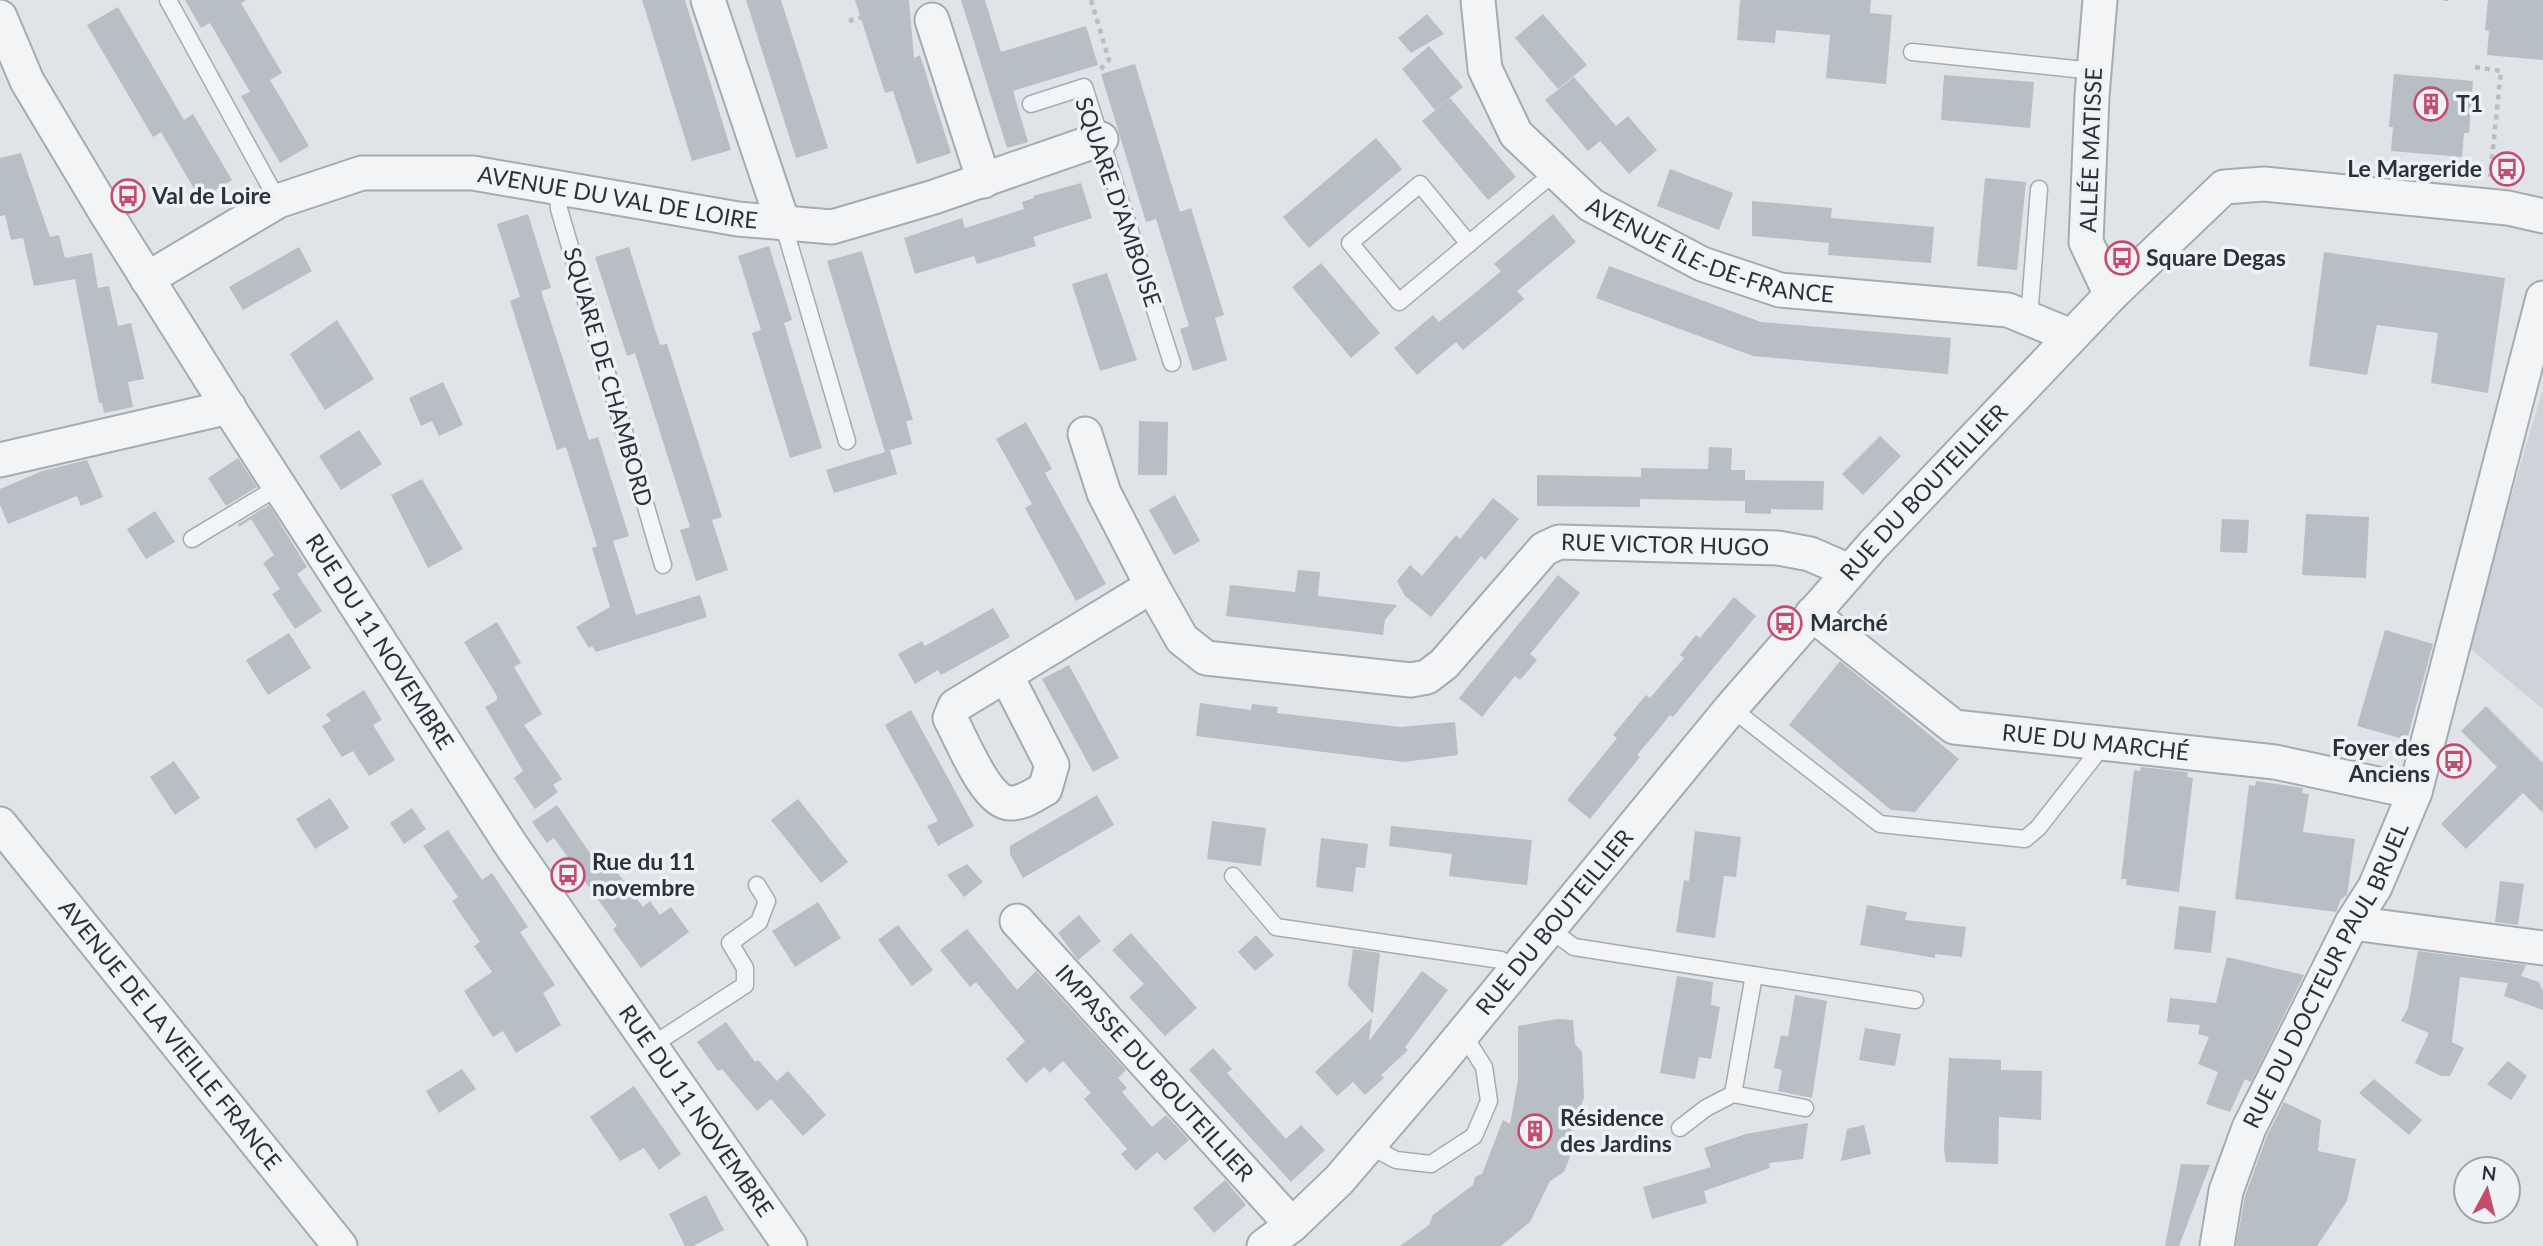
<svg xmlns="http://www.w3.org/2000/svg" width="2543" height="1246" viewBox="0 0 2543 1246" font-family="Lato,sans-serif">
<style>
.built{fill:#ced3da}
.building{fill:#b7bec4}
.lines{fill:none;stroke-linecap:round;stroke-linejoin:round}
.service-casing{stroke:#a5abb2;stroke-width:19}
.minor-casing{stroke:#a5abb2;stroke-width:37}
.path{stroke:#babec2;stroke-width:4.5;stroke-dasharray:5 5;stroke-linecap:butt}
.service{stroke:#f2f4f6;stroke-width:16}
.minor{stroke:#f2f4f6;stroke-width:33}
.labels{text-anchor:middle;stroke-width:7;stroke-linejoin:round;paint-order:stroke}
.poi-label{font-size:23px;font-weight:bold;fill:#29333e;stroke:#eff2f5;text-anchor:start}
.street-label{font-size:23px;fill:#29333e;stroke:#eff2f5}
</style>
<rect width="100%" height="100%" fill="#e0e4e8"/>
<polygon class="built" points="2543,388 2543,709 2467,646"/>
<g class="building">
<polygon points="185,0 246,0 241,3 282,73 270,80 309,146 280,163 241,96 250,92 210,23 201,28"/>
<polygon points="642,0 685,0 731,150 692,161"/>
<polygon points="746,0 781,0 828,148 796,158"/>
<polygon points="855,0 909,0 914,58 920,55 951,153 917,164 893,91 885,93"/>
<polygon points="961,0 985,0 1001,52 1086,26 1098,65 1013,91 1028,142 1007,148"/>
<polygon points="1740,0 1871,0 1870,13 1892,15 1886,84 1826,78 1830,35 1776,30 1775,43 1737,40"/>
<polygon points="2488,0 2543,0 2543,60 2487,55 2489,31 2485,30"/>
<polygon points="118,7 184,120 193,114 232,180 200,199 161,132 153,137 87,25"/>
<polygon points="1427,14 1444,34 1411,53 1398,38"/>
<polygon points="1543,14 1587,65 1558,89 1515,38"/>
<polygon points="1429,46 1463,87 1435,110 1402,69"/>
<polygon points="1135,64 1180,212 1191,208 1224,315 1215,318 1227,360 1193,371 1180,329 1189,326 1156,219 1146,222 1101,74"/>
<polygon points="2394,74 2473,81 2469,133 2464,133 2462,157 2391,151 2393,127 2389,127"/>
<polygon points="1944,75 2034,82 2030,128 1941,120"/>
<polygon points="1574,77 1616,126 1628,116 1657,150 1629,174 1600,141 1588,151 1545,100"/>
<polygon points="1450,98 1516,177 1488,200 1422,121"/>
<polygon points="1376,138 1402,169 1309,248 1283,217"/>
<polygon points="21,153 50,237 59,235 65,258 92,253 98,288 109,286 118,326 131,323 144,379 128,382 133,407 104,413 102,403 99,403 75,279 34,286 23,238 11,240 5,215 0,216 0,158"/>
<polygon points="1670,169 1733,193 1719,230 1657,206"/>
<polygon points="1985,178 2026,182 2017,270 1977,266"/>
<polygon points="1081,183 1092,218 1033,237 1036,246 977,264 974,256 915,274 904,238 962,218 965,228 1024,209 1022,202 1034,198 1033,196"/>
<polygon points="1752,201 1832,208 1831,218 1934,227 1931,263 1828,255 1829,243 1752,236"/>
<polygon points="528,214 551,288 541,291 589,440 598,437 629,536 613,541 636,615 700,595 707,617 596,652 592,646 589,648 576,627 610,607 592,548 602,544 597,546 566,447 557,450 510,301 520,297 497,224"/>
<polygon points="1553,214 1576,242 1517,291 1524,299 1503,317 1463,350 1456,342 1417,375 1394,348 1433,315 1439,322 1480,289 1501,271 1494,264"/>
<polygon points="769,246 792,320 784,323 822,448 790,458 752,333 761,330 738,256"/>
<polygon points="299,247 312,271 243,310 229,287"/>
<polygon points="629,247 660,345 667,344 722,517 712,520 728,570 696,581 680,530 690,527 635,353 627,356 595,257"/>
<polygon points="862,251 913,420 906,421 912,444 890,450 897,474 834,493 826,470 885,452 827,261"/>
<polygon points="2324,252 2505,278 2488,393 2431,383 2438,333 2377,325 2367,375 2309,366"/>
<polygon points="1321,263 1380,333 1351,358 1292,287"/>
<polygon points="1609,266 1761,322 1951,338 1948,374 1753,356 1596,298"/>
<polygon points="1107,273 1137,360 1100,371 1072,284"/>
<polygon points="337,320 374,379 325,410 290,354"/>
<polygon points="443,382 463,425 439,436 432,421 421,426 409,398"/>
<polygon points="1139,421 1168,422 1167,475 1138,475"/>
<polygon points="1026,422 1052,469 1045,473 1106,584 1076,601 1025,508 1032,504 996,439"/>
<polygon points="359,430 382,464 341,490 319,456"/>
<polygon points="1880,436 1901,456 1863,495 1842,474"/>
<polygon points="1709,447 1732,448 1731,470 1745,470 1745,480 1824,481 1823,510 1771,509 1771,514 1745,513 1745,501 1640,499 1640,507 1537,506 1537,475 1641,477 1641,468 1708,469"/>
<polygon points="238,458 257,487 226,506 208,478"/>
<polygon points="87,460 103,497 81,506 77,496 8,524 0,505 0,489 42,471"/>
<polygon points="422,479 463,549 428,568 391,495"/>
<polygon points="1175,495 1200,541 1174,555 1149,510"/>
<polygon points="1493,498 1519,519 1485,560 1481,556 1431,617 1405,596 1397,581 1410,565 1422,576 1456,535 1460,539"/>
<polygon points="269,505 307,567 297,574 322,611 295,629 272,594 280,589 263,563 274,555 251,519 239,527 238,524"/>
<polygon points="155,511 175,542 146,559 127,529"/>
<polygon points="2306,514 2369,517 2366,578 2302,575"/>
<polygon points="2222,519 2249,520 2247,553 2220,552"/>
<polygon points="1298,570 1320,572 1318,596 1397,605 1385,620 1383,635 1226,616 1230,585 1295,592"/>
<polygon points="1558,575 1580,593 1530,654 1537,660 1520,680 1515,676 1482,717 1459,698"/>
<polygon points="1734,597 1756,616 1673,717 1670,715 1654,735 1637,755 1640,757 1590,819 1567,800 1617,738 1613,735 1646,695 1650,698 1684,658 1680,655 1696,635 1700,638"/>
<polygon points="993,608 1010,637 941,675 938,670 915,684 898,654 922,641 925,646"/>
<polygon points="497,622 521,663 514,667 542,714 524,725 562,779 553,785 558,792 535,809 514,778 523,771 485,707 497,700 497,696 464,642"/>
<polygon points="2385,630 2433,644 2407,740 2357,726"/>
<polygon points="289,633 311,668 268,695 246,660"/>
<polygon points="1840,661 1959,759 1915,812 1891,810 1789,725"/>
<polygon points="1069,665 1119,758 1093,772 1042,679"/>
<polygon points="364,690 382,720 373,725 395,760 369,776 353,751 342,757 322,726 331,721 326,714"/>
<polygon points="1200,703 1251,710 1252,704 1278,707 1277,713 1400,727 1455,722 1458,755 1404,762 1196,736"/>
<polygon points="2486,706 2543,763 2543,813 2523,793 2466,849 2441,824 2497,767 2461,731"/>
<polygon points="911,710 974,826 938,846 927,826 938,821 885,725"/>
<polygon points="174,761 200,798 175,815 150,777"/>
<polygon points="2141,767 2188,772 2187,777 2193,778 2179,892 2126,885 2127,879 2121,879 2134,770 2140,771"/>
<polygon points="2256,781 2303,788 2302,793 2309,794 2303,832 2355,839 2347,895 2341,899 2336,912 2235,899 2249,785 2255,786"/>
<polygon points="1097,795 1114,825 1023,878 1010,854 1010,846"/>
<polygon points="330,798 349,828 315,849 296,819"/>
<polygon points="798,799 848,862 821,883 771,820"/>
<polygon points="557,805 594,859 603,853 643,907 650,901 660,915 671,907 689,932 641,968 613,929 617,926 554,838 547,843 532,822"/>
<polygon points="412,808 426,829 404,844 390,823"/>
<polygon points="1212,821 1266,828 1261,866 1207,859"/>
<polygon points="1391,826 1532,840 1527,885 1449,876 1452,854 1389,846"/>
<polygon points="448,830 482,880 492,873 528,927 520,932 555,985 543,993 561,1025 516,1053 503,1031 493,1037 464,991 492,972 474,946 480,942 452,901 458,897 423,846"/>
<polygon points="1695,831 1741,837 1736,877 1724,876 1715,938 1676,932 1684,880 1689,881"/>
<polygon points="1321,838 1368,844 1365,868 1356,867 1353,892 1316,887"/>
<polygon points="967,864 983,882 964,897 947,875"/>
<polygon points="2500,881 2524,884 2518,925 2495,922"/>
<polygon points="818,902 841,938 795,967 772,931"/>
<polygon points="1867,905 1907,912 1905,920 1966,927 1962,957 1935,954 1935,958 1860,945"/>
<polygon points="2179,906 2216,911 2211,953 2174,949"/>
<polygon points="1079,915 1101,941 1078,960 1058,933"/>
<polygon points="898,925 933,970 912,986 878,940"/>
<polygon points="967,929 1017,990 1036,971 1126,1070 1118,1078 1127,1088 1122,1092 1152,1127 1166,1115 1189,1140 1165,1161 1157,1152 1136,1171 1121,1154 1127,1149 1084,1099 1091,1093 1063,1061 1050,1073 1044,1067 1026,1083 1006,1059 1025,1041 976,982 970,987 940,950"/>
<polygon points="1131,933 1197,1008 1165,1036 1129,997 1144,984 1112,950"/>
<polygon points="1256,935 1274,955 1255,971 1238,952"/>
<polygon points="1353,949 1380,953 1373,1014 1348,986"/>
<polygon points="2418,951 2526,965 2521,976 2539,982 2543,992 2543,1010 2504,996 2508,983 2460,977 2452,1042 2464,1048 2450,1076 2441,1076 2415,1063 2429,1033 2401,1021 2408,1008"/>
<polygon points="2227,957 2304,975 2251,1082 2245,1079 2230,1112 2206,1104 2218,1072 2198,1064 2209,1037 2198,1034 2200,1025 2167,1022 2170,998 2216,1003"/>
<polygon points="1422,971 1448,990 1405,1047 1408,1050 1381,1075 1384,1078 1365,1095 1353,1082 1337,1096 1315,1072 1372,1018 1369,1041"/>
<polygon points="1677,976 1713,982 1711,1005 1720,1007 1711,1059 1699,1057 1695,1079 1660,1073"/>
<polygon points="1795,995 1827,1001 1812,1098 1778,1091 1782,1070 1774,1068 1781,1035 1788,1037"/>
<polygon points="1557,1019 1573,1020 1575,1044 1582,1052 1584,1098 1568,1140 1570,1157 1564,1172 1550,1181 1530,1222 1501,1246 1400,1246 1429,1225 1433,1215 1473,1185 1475,1177 1482,1174 1503,1120 1510,1124 1518,1080 1518,1026"/>
<polygon points="726,1022 755,1062 758,1060 777,1081 788,1071 826,1115 803,1136 771,1099 757,1111 722,1069 718,1071 697,1042"/>
<polygon points="1865,1028 1901,1034 1895,1066 1859,1060"/>
<polygon points="1213,1048 1232,1069 1227,1073 1286,1139 1301,1125 1325,1150 1291,1182 1189,1070"/>
<polygon points="1949,1058 2001,1060 2001,1070 2042,1071 2041,1120 1999,1117 1998,1164 1946,1162 1944,1150"/>
<polygon points="2508,1061 2527,1076 2511,1100 2487,1084"/>
<polygon points="462,1069 476,1089 439,1113 426,1091"/>
<polygon points="2374,1079 2422,1120 2409,1135 2359,1093"/>
<polygon points="634,1086 681,1154 659,1170 644,1148 620,1161 590,1117"/>
<polygon points="2284,1102 2321,1120 2318,1151 2356,1159 2347,1201 2317,1246 2236,1246 2245,1196 2267,1136"/>
<polygon points="1808,1123 1803,1159 1769,1163 1770,1168 1704,1191 1707,1203 1652,1219 1643,1187 1711,1167 1704,1148 1746,1134"/>
<polygon points="1864,1125 1871,1154 1841,1161 1847,1129"/>
<polygon points="2181,1164 2210,1165 2179,1246 2165,1246"/>
<polygon points="1225,1180 1246,1205 1214,1233 1193,1208"/>
<polygon points="706,1195 724,1230 693,1246 685,1246 669,1214"/>
</g>
<g class="lines">
<defs>
<g id="service">
<polyline points="168,0 278,201"/>
<polyline points="1912,52 2094,71"/>
<polyline points="1031,104 1084,87 1172,363"/>
<polyline points="557,187 559,209 663,565"/>
<polyline points="783,223 847,441"/>
<polyline points="1469,244 1420,184 1350,243 1399,302 1556,171"/>
<polyline points="2029,319 2039,189"/>
<polyline points="192,539 280,486"/>
<polyline points="1731,708 1880,824 2025,839 2038,828 2104,744"/>
<polyline points="1233,876 1276,927 1501,960 1515,971"/>
<polyline points="1549,929 1574,947 1915,1000"/>
<polyline points="651,1046 745,985 745,968 730,943 759,922 767,901 757,885"/>
<polyline points="1733,1094 1754,975"/>
<polyline points="1680,1128 1706,1108 1733,1094 1805,1108"/>
<polyline points="1368,1145 1396,1160 1431,1164 1474,1136 1489,1101 1484,1067 1463,1034"/>
</g>
<g id="minor">
<polyline points="708,0 783,223"/>
<path id="s1" d="M 1478,0 L 1485,69 L 1516,134 L 1591,205 L 1702,264 L 1780,290 L 2008,310 L 2071,336"/>
<polyline points="2100,0 2092,96 2086,242 2111,295"/>
<path id="s2" d="M 0,17 L 27,81 L 106,213 L 232,413 L 511,845 L 790,1246"/>
<polyline points="932,20 984,181"/>
<path id="s3" d="M 147,279 L 278,201 L 362,173 L 473,173 L 738,219 L 832,227 L 934,197 L 1101,139"/>
<path id="s4" d="M 1085,434 L 1104,493 L 1152,586 L 1182,639 L 1206,658 L 1411,680 L 1427,677 L 1444,664 L 1544,549 L 1559,542 L 1778,548 L 1810,554 L 1849,571"/>
<polyline points="0,460 229,407"/>
<path id="s5" d="M 1812,614 L 1954,727 L 2275,762 L 2415,792"/>
<path d="M 1006,675 L 1052,765 L 1045,789 C 1034,795 1022,804 1009,803 C 986,802 961,738 950,718 L 955,706 L 1152,586"/>
<path id="s6" d="M 0,824 L 340,1246"/>
<path id="s7" d="M 1017,921 L 1292,1225"/>
<polyline points="2352,923 2543,948"/>
<path id="s8" d="M 1264,1246 L 1292,1225 L 1339,1180 L 1434,1069 L 1731,708 L 1873,545 L 2111,295 L 2224,187 L 2264,184 L 2508,208 L 2543,216"/>
<path id="s9" d="M 2217,1246 L 2226,1191 L 2249,1128 L 2352,923 L 2375,887 L 2415,792 L 2543,298"/>
</g>
</defs>
<use href="#service" class="service-casing"/>
<use href="#minor" class="minor-casing"/>
<g class="path">
<polyline points="1091,0 1109,60 1098,72"/>
<polyline points="2446,1 2446,0"/>
<polyline points="849,21 907,3"/>
<polyline points="2475,67 2501,71 2490,177"/>
</g>
<use href="#service" class="service"/>
<use href="#minor" class="minor"/>
</g>
<defs>
<symbol id="building-ring" viewBox="-11 -11 22 22"><circle r="9.5" fill="#eff2f5" stroke="#c54c6d" stroke-width="1.5"/><path d="M-4-6H4V6H1V3H-1V6H-4ZM-2.5-4.3h1.7v1.8h-1.7ZM.8-4.3h1.7v1.8H.8ZM-2.5-1h1.7V.8h-1.7ZM.8-1h1.7V.8H.8Z" fill="#c54c6d"/></symbol>
<symbol id="bus-ring" viewBox="-11 -11 22 22"><circle r="9.5" fill="#eff2f5" stroke="#c54c6d" stroke-width="1.5"/><path d="M-5-6H5V4H4V6H2V4H-2V6H-4V4H-5ZM-3.5-4V0h7V-4ZM-3.5 1.2v1.5H-2V1.2ZM2 1.2v1.5H3.5V1.2Z" fill="#c54c6d"/></symbol>
</defs>
<g fill-rule="evenodd">
<use href="#building-ring" x="2412" y="85" width="38" height="38"/>
<use href="#bus-ring" x="2488" y="150" width="38" height="38"/>
<use href="#bus-ring" x="109" y="177" width="38" height="38"/>
<use href="#bus-ring" x="2103" y="239" width="38" height="38"/>
<use href="#bus-ring" x="1766" y="604" width="38" height="38"/>
<use href="#bus-ring" x="2435" y="742" width="38" height="38"/>
<use href="#bus-ring" x="549" y="856" width="38" height="38"/>
<use href="#building-ring" x="1516" y="1112" width="38" height="38"/>
</g>
<g class="labels">
<g class="poi-label">
<text x="2456" y="112">T1</text>
<text x="2482" y="177" text-anchor="end">Le Margeride</text>
<text x="152" y="204">Val de Loire</text>
<text x="2146" y="266">Square Degas</text>
<text x="1810" y="631">Marché</text>
<text x="2430" y="756" text-anchor="end">Foyer des<tspan x="2430" dy="26">Anciens</tspan></text>
<text x="592" y="870">Rue du 11<tspan x="592" dy="26">novembre</tspan></text>
<text x="1560" y="1126">Résidence<tspan x="1560" dy="26">des Jardins</tspan></text>
</g>
<g class="street-label">
<text transform="translate(2091 150) rotate(-88)" y="8">ALLÉE MATISSE</text>
<text dy="8" stroke="none"><textPath href="#s3" startOffset="499">AVENUE DU VAL DE LOIRE</textPath></text>
<text transform="translate(1118 202) rotate(71)" y="8">SQUARE D'AMBOISE</text>
<text dy="8" stroke="none"><textPath href="#s1" startOffset="374">AVENUE ÎLE-DE-FRANCE</textPath></text>
<text transform="translate(608 377) rotate(74)" y="8">SQUARE DE CHAMBORD</text>
<text dy="8" stroke="none"><textPath href="#s8" startOffset="1003">RUE DU BOUTEILLIER</textPath></text>
<text dy="8" stroke="none"><textPath href="#s4" startOffset="777">RUE VICTOR HUGO</textPath></text>
<text dy="8" stroke="none"><textPath href="#s2" startOffset="732">RUE DU 11 NOVEMBRE</textPath></text>
<text dy="8" stroke="none"><textPath href="#s5" startOffset="324">RUE DU MARCHÉ</textPath></text>
<text dy="8" stroke="none"><textPath href="#s8" startOffset="436">RUE DU BOUTEILLIER</textPath></text>
<text dy="8" stroke="none"><textPath href="#s9" startOffset="294">RUE DU DOCTEUR PAUL BRUEL</textPath></text>
<text dy="8" stroke="none"><textPath href="#s6" startOffset="271">AVENUE DE LA VIEILLE FRANCE</textPath></text>
<text dy="8" stroke="none"><textPath href="#s7" startOffset="205">IMPASSE DU BOUTEILLIER</textPath></text>
<text dy="8" stroke="none"><textPath href="#s2" startOffset="1298">RUE DU 11 NOVEMBRE</textPath></text>
</g>
</g>
<g transform="translate(2487 1190) rotate(7)"><circle r="33" fill="#eff2f5" stroke="#a0a6ac" stroke-width="2"/>
<path d="M0-5L12 26L0 18L-12 26Z" fill="#c54c6d"/>
<text y="-10" font-size="19" font-weight="bold" text-anchor="middle" fill="#29333e">N</text>
</g>
</svg>
